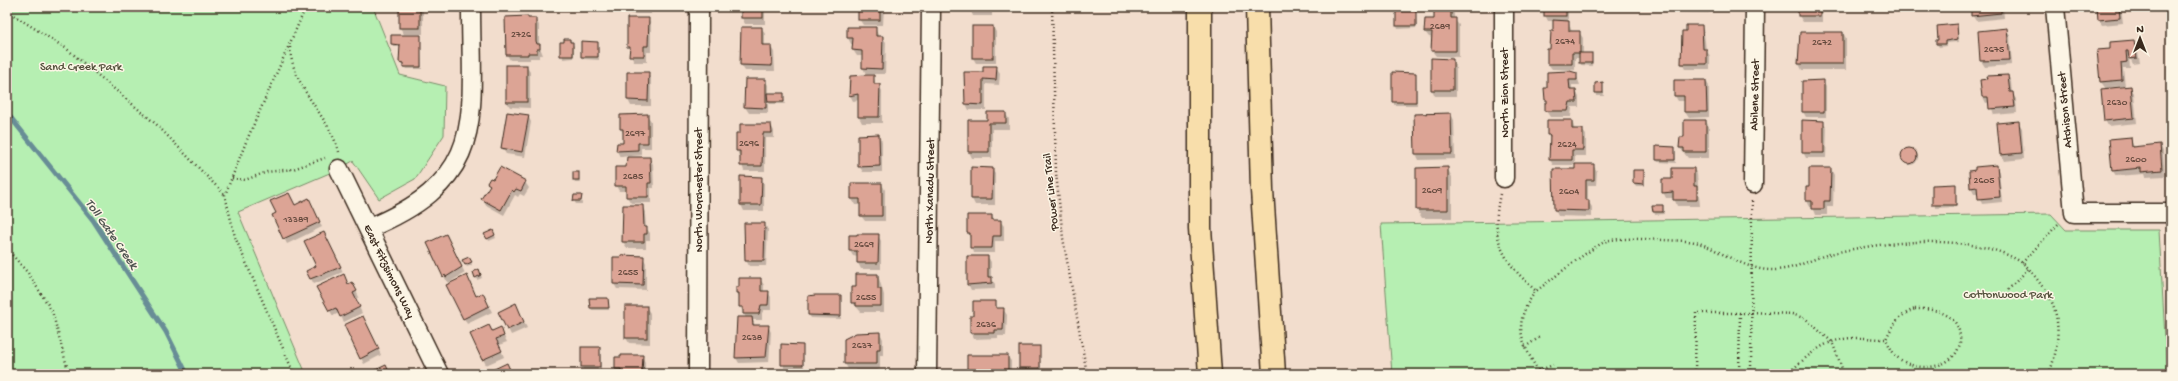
<svg xmlns="http://www.w3.org/2000/svg" width="2178" height="381" viewBox="0 0 2178 381" font-family="'Gochi Hand',sans-serif">
<style>
.green{fill:#b6efb2;stroke:#788c68}
.shadow{fill:#0003}
.lines{fill:none;stroke-linecap:round;stroke-linejoin:round}
.stream{stroke:#688d96;stroke-width:5}
.building{fill:#dca495;stroke:#3b2a1e}
.minor-casing{stroke:#3b2a1e;stroke-width:21}
.highway-casing{stroke:#3b2a1e;stroke-width:25}
.path{stroke:#3b2a1e;stroke-width:2.5;stroke-dasharray:1 3;stroke-linecap:butt}
.minor{stroke:#fcf5e5;stroke-width:18}
.highway{stroke:#f8deab;stroke-width:22}
.labels{text-anchor:middle;stroke-width:3;stroke-linejoin:round;paint-order:stroke}
.number-label{font-size:10px;fill:#63483c}
.park-label{font-size:12px;fill:#54513c;stroke:#fcf5e5}
.street-label{font-size:12px;fill:#3b2a1e;stroke:#fcf5e5}
.water-label{font-size:13px;font-style:italic;fill:#4e5350;stroke:#fcf5e5}
</style>
<rect width="100%" height="100%" fill="#f2ddcd"/>
<filter id="ink" filterUnits="userSpaceOnUse"><feTurbulence type="fractalNoise" baseFrequency=".025" numOctaves="2"/><feDisplacementMap in="SourceGraphic" scale="8" xChannelSelector="R" yChannelSelector="G"/><feConvolveMatrix kernelMatrix="1 2 1 2 8 2 1 2 1" color-interpolation-filters="sRGB"/></filter>
<g filter="url(#ink)">
<g class="green">
<polygon points="7,7 373,7 400,75 445,86 444,135 415,179 379,199 353,161 339,169 238,212 306,374 7,374"/>
<polygon points="2051,214 2066,230 2159,230 2167,374 1392,374 1381,224"/>
</g>
<g class="shadow">
<polygon points="400,7 423,7 423,34 404,34 400,28"/>
<polygon points="628,7 651,7 651,14 631,14"/>
<polygon points="742,7 765,7 765,24 745,24 742,18"/>
<polygon points="859,7 884,7 883,25 863,25 859,19"/>
<polygon points="969,7 1000,7 992,7 992,16 973,16"/>
<polygon points="1415,7 1417,28 1398,29 1397,26"/>
<polygon points="1545,7 1568,7 1568,21 1572,32 1579,32 1583,38 1583,54 1591,54 1592,66 1581,65 1580,58 1575,58 1575,70 1552,69 1548,64 1554,32 1554,21 1548,21 1545,15"/>
<polygon points="1676,7 1709,7 1709,13 1679,12"/>
<polygon points="1799,7 1832,7 1832,12 1822,12 1822,22 1803,22 1799,16"/>
<polygon points="1972,7 2003,7 2004,18 1976,21 1972,15"/>
<polygon points="2098,7 2121,7 2123,23 2102,25 2099,20"/>
<polygon points="1451,8 1454,14 1454,19 1459,25 1459,57 1436,56 1432,51 1433,38 1429,37 1425,32 1435,20"/>
<polygon points="528,19 535,19 539,25 539,45 543,55 539,55 539,58 530,58 530,60 510,60 507,55"/>
<polygon points="648,19 651,24 651,52 647,52 647,62 634,62 628,46"/>
<polygon points="1956,25 1959,42 1946,43 1946,46 1939,47 1937,44 1939,41"/>
<polygon points="1701,26 1704,32 1706,50 1710,56 1710,69 1685,69 1682,64"/>
<polygon points="993,27 996,32 996,63 976,63 973,58"/>
<polygon points="742,28 762,28 765,34 765,46 770,46 774,52 775,71 745,71 741,65"/>
<polygon points="875,28 879,37 882,37 886,42 885,74 866,74 863,68 863,56 857,56 853,50 853,44 851,44 848,38"/>
<polygon points="2006,29 2010,35 2012,65 1985,67 1981,61 1979,32"/>
<polygon points="1843,33 1846,38 1846,70 1802,70 1799,64 1799,50"/>
<polygon points="420,36 422,69 406,69 400,62 401,47 393,47 392,44"/>
<polygon points="570,40 574,46 574,58 563,59 561,43"/>
<polygon points="2134,41 2137,46 2140,63 2133,64 2129,56 2130,68 2123,68 2125,86 2110,87 2111,89 2131,87 2134,93 2137,123 2108,126 2105,120 2106,89 2101,82 2111,49"/>
<polygon points="598,43 599,60 583,59 582,57"/>
<polygon points="1432,59 1453,60 1456,65 1456,96 1435,96 1432,90"/>
<polygon points="526,66 530,72 530,108 510,107 507,102"/>
<polygon points="996,67 1000,73 999,85 986,84 986,110 969,110 966,104 984,73"/>
<polygon points="628,73 648,73 651,79 651,106 631,106 628,100"/>
<polygon points="1393,73 1416,74 1417,105 1394,105"/>
<polygon points="1576,74 1580,85 1572,85 1572,91 1576,91 1579,97 1579,107 1572,107 1571,117 1550,117 1546,111 1546,104 1548,104 1545,89"/>
<polygon points="873,76 876,85 879,85 882,91 882,123 862,123 859,117 859,100 853,101 850,95"/>
<polygon points="2008,76 2011,81 2012,93 2016,99 2017,113 1994,115 1990,102 1986,103 1983,97 1981,81"/>
<polygon points="746,80 765,80 768,85 768,94 783,94 785,104 770,104 768,101 768,113 749,113 745,107"/>
<polygon points="1706,81 1709,86 1709,117 1689,118 1685,112 1685,101 1678,101 1675,96"/>
<polygon points="1823,81 1826,87 1826,117 1806,117 1803,112"/>
<polygon points="1602,83 1604,96 1597,96 1596,84"/>
<polygon points="1005,113 1009,119 1009,129 992,129 992,158 972,158 969,152 988,121"/>
<polygon points="1451,114 1454,120 1455,159 1419,160 1416,154 1415,115"/>
<polygon points="647,115 651,121 651,148 641,148 641,155 620,157 617,151 617,144 624,144 624,135 621,129"/>
<polygon points="528,116 531,122 525,157 506,154 502,148"/>
<polygon points="1572,121 1575,130 1582,130 1586,135 1586,156 1575,156 1575,165 1593,165 1597,171 1596,185 1588,185 1588,201 1592,207 1592,217 1558,216 1555,210 1554,170 1576,170 1576,165 1553,165 1550,160 1551,140 1548,135"/>
<polygon points="1706,121 1709,127 1709,158 1688,158 1680,148 1681,138 1685,138"/>
<polygon points="1823,122 1827,127 1826,158 1806,158 1803,152"/>
<polygon points="2018,122 2022,128 2024,159 2004,161 2001,155 1998,124"/>
<polygon points="771,125 774,131 774,138 765,138 765,171 744,171 737,150"/>
<polygon points="878,135 882,141 882,172 863,172 859,166"/>
<polygon points="2130,138 2134,147 2160,145 2163,151 2165,176 2145,177 2144,174 2116,176 2113,171"/>
<polygon points="1675,148 1676,163 1658,162 1657,160"/>
<circle cx="1910" cy="157" r="8"/>
<polygon points="650,158 653,164 654,188 651,188 651,203 631,203 627,197 627,191 619,191 616,186"/>
<polygon points="1996,166 1999,172 2002,202 1982,204 1978,193 1974,193 1971,187"/>
<polygon points="1447,168 1452,177 1452,218 1422,218 1417,210"/>
<polygon points="992,169 995,174 995,205 975,205 972,199"/>
<polygon points="1694,169 1697,174 1700,206 1677,206 1674,198 1666,198 1663,192 1673,180"/>
<polygon points="1831,169 1834,175 1833,206 1827,207 1827,215 1816,215 1813,207 1810,207 1807,201 1810,188"/>
<polygon points="1643,171 1644,186 1636,186 1634,183"/>
<polygon points="574,173 578,173 580,183 575,183"/>
<polygon points="741,177 761,178 764,183 764,211 744,211 741,205"/>
<polygon points="525,182 529,188 524,196 520,194 518,197 515,195 504,215 486,205 483,199 490,186 488,183"/>
<polygon points="852,184 882,184 885,190 885,221 865,221 861,216 861,205 855,205 852,199"/>
<polygon points="1933,185 1955,185 1957,207 1935,208"/>
<polygon points="581,196 582,204 576,204 574,201"/>
<polygon points="311,205 322,227 287,244 284,238 295,206"/>
<polygon points="624,206 642,206 645,212 646,228 650,233 650,240 646,240 646,248 627,248 623,242"/>
<polygon points="1653,206 1663,206 1664,214 1655,215"/>
<polygon points="992,216 994,221 1000,221 1004,226 1004,241 995,241 995,253 974,253 968,232"/>
<polygon points="764,224 768,229 766,266 749,266 746,260"/>
<polygon points="493,231 496,238 489,241 486,234"/>
<polygon points="446,235 465,273 450,282 447,282 444,276"/>
<polygon points="878,235 881,241 881,269 861,269 858,263 858,257 853,256 850,251"/>
<polygon points="327,239 343,272 314,284 311,279"/>
<polygon points="643,257 646,263 646,290 617,289 614,284"/>
<polygon points="988,257 991,262 991,278 995,284 995,289 971,290 968,284"/>
<polygon points="469,258 472,265 467,267 463,261"/>
<polygon points="480,273 482,278 477,280 476,277"/>
<polygon points="878,275 884,295 884,312 861,312 852,302 857,288"/>
<polygon points="760,279 764,285 764,292 768,292 771,297 771,310 764,310 762,313 762,320 753,320 755,326 768,326 771,332 769,362 739,363 736,358 746,318 740,306 740,298 737,293 740,288"/>
<polygon points="348,285 355,289 359,297 355,299 362,313 344,322 339,313 333,316 330,311"/>
<polygon points="448,286 486,300 492,312 467,324"/>
<polygon points="840,296 841,319 811,318 809,315"/>
<polygon points="608,299 609,310 592,310 591,308"/>
<polygon points="995,302 998,309 1003,309 1007,315 1006,336 998,336 998,338 974,339 971,333 971,317 974,317"/>
<polygon points="646,307 650,313 650,344 629,343 626,338"/>
<polygon points="518,310 527,328 511,335 508,329"/>
<polygon points="366,323 381,355 364,364 361,358"/>
<polygon points="500,329 507,342 499,345 504,357 486,365 471,335 492,332"/>
<polygon points="880,333 883,339 883,355 880,355 880,369 848,369 845,364"/>
<polygon points="782,345 802,346 804,368 784,368"/>
<polygon points="1039,347 1041,370 1022,370 1020,368"/>
<polygon points="600,348 601,369 583,369 582,366"/>
<polygon points="642,356 645,362 645,374 619,374 616,369"/>
<polygon points="968,356 1007,356 1011,361 1011,374 970,374"/>
</g>
<g class="lines">
<polyline class="stream" points="7,113 93,220 166,332 187,374"/>
</g>
<g class="building">
<rect x="399" y="7" width="21" height="21"/>
<polygon points="627,7 649,7 649,9 627,8"/>
<rect x="741" y="7" width="22" height="11"/>
<rect x="858" y="7" width="22" height="13"/>
<rect x="968" y="7" width="22" height="4"/>
<rect x="1396" y="7" width="20" height="19"/>
<polygon points="1434,7 1451,7 1451,18 1456,18 1456,51 1431,51 1432,32 1424,32 1425,19 1434,19"/>
<rect x="1544" y="7" width="22" height="9"/>
<rect x="1684" y="7" width="22" height="1"/>
<rect x="1798" y="7" width="22" height="9"/>
<polygon points="1971,7 2001,7 2001,13 1971,16"/>
<polygon points="2097,7 2119,7 2120,18 2098,20"/>
<polygon points="528,16 528,18 536,18 536,41 537,44 540,44 540,49 537,49 537,53 528,53 528,55 506,55 505,17"/>
<polygon points="627,18 649,18 648,46 644,46 644,56 629,56 630,47 627,47"/>
<polygon points="1553,20 1569,21 1569,31 1580,31 1580,53 1572,53 1572,64 1547,64 1547,49 1550,49 1551,31 1553,31"/>
<polygon points="1957,24 1958,39 1945,41 1945,44 1936,44 1936,40 1938,40 1937,26"/>
<polygon points="1686,25 1702,25 1703,49 1707,49 1707,64 1681,64 1682,31 1686,31"/>
<rect x="972" y="26" width="21" height="32"/>
<polygon points="741,27 762,27 762,45 771,45 772,66 740,65"/>
<polygon points="847,27 876,27 876,36 883,36 882,69 862,68 862,51 852,50 853,38 847,38"/>
<polygon points="2007,28 2010,60 1980,61 1978,31"/>
<polygon points="1800,32 1843,32 1843,64 1798,64"/>
<polygon points="391,35 421,35 421,67 403,67 403,63 399,62 400,45 391,44"/>
<polygon points="564,39 570,39 570,42 573,42 573,56 560,56 560,42 564,42"/>
<polygon points="2134,40 2137,58 2129,59 2128,51 2126,51 2127,62 2121,63 2122,80 2100,82 2097,50 2110,49 2110,42"/>
<polygon points="581,41 598,42 598,57 581,57"/>
<rect x="1579" y="53" width="13" height="10"/>
<polygon points="1431,58 1453,59 1453,90 1431,90"/>
<rect x="506" y="65" width="21" height="37"/>
<polygon points="983,66 997,66 996,80 983,79 983,105 965,104 964,72 983,72"/>
<polygon points="1570,71 1577,73 1577,80 1569,80 1570,90 1576,90 1577,102 1570,102 1568,111 1545,111 1545,103 1547,103 1547,100 1545,100 1544,88 1547,88 1547,72"/>
<polygon points="627,72 649,72 648,101 627,100"/>
<polygon points="1392,72 1416,73 1416,102 1392,102"/>
<polygon points="867,75 874,75 874,84 880,84 879,117 858,117 858,94 849,96 850,76"/>
<polygon points="2008,75 2010,92 2013,92 2015,107 1989,109 1988,97 1982,97 1980,80 1987,79 1986,76"/>
<polygon points="745,79 766,79 766,108 744,107"/>
<polygon points="1674,80 1706,80 1707,112 1684,112 1684,96 1674,96"/>
<polygon points="1824,80 1824,112 1802,112 1802,81"/>
<polygon points="1603,82 1603,93 1595,93 1595,83"/>
<polygon points="2131,86 2134,118 2104,121 2101,89"/>
<polygon points="767,93 784,93 784,102 768,102"/>
<polygon points="507,112 529,115 522,152 501,148"/>
<polygon points="987,112 1006,112 1006,123 989,123 989,152 968,152 968,120 987,120"/>
<polygon points="1451,113 1452,154 1415,154 1414,114"/>
<polygon points="648,114 648,143 638,143 638,150 616,151 617,143 623,143 623,129 620,129 620,115"/>
<polygon points="1547,120 1572,120 1572,129 1583,129 1583,150 1572,150 1572,160 1549,160 1550,135 1547,135"/>
<polygon points="1684,120 1706,120 1706,152 1684,152 1684,148 1679,148 1680,137 1684,137"/>
<polygon points="1802,120 1824,121 1824,153 1802,153"/>
<polygon points="2019,121 2022,153 2000,155 1997,123"/>
<polygon points="740,124 771,124 772,133 763,133 762,166 740,166 740,151 736,151 736,133 740,133"/>
<polygon points="879,134 880,166 858,167 858,135"/>
<polygon points="2131,137 2132,147 2160,144 2162,170 2141,172 2141,168 2112,171 2109,139"/>
<polygon points="1656,146 1675,147 1675,160 1656,160"/>
<circle cx="1909" cy="156" r="8"/>
<polygon points="627,157 650,157 651,183 648,183 648,197 626,197 626,186 615,186 615,167 626,167"/>
<polygon points="1575,164 1594,164 1594,180 1586,180 1586,200 1589,200 1589,211 1554,210 1553,169 1575,169"/>
<polygon points="1997,165 2000,197 1978,199 1977,187 1970,188 1969,171 1975,170 1975,167"/>
<polygon points="500,167 526,181 521,191 516,189 514,192 512,190 501,210 481,199 490,185 487,183 490,178 493,179"/>
<polygon points="971,167 993,168 992,199 971,199"/>
<polygon points="1448,167 1448,210 1416,210 1416,168"/>
<polygon points="1672,168 1694,168 1694,186 1697,186 1697,200 1673,200 1673,192 1662,193 1662,179 1672,179"/>
<polygon points="1809,168 1831,168 1830,201 1824,201 1824,209 1812,209 1812,201 1806,201 1806,187 1809,187"/>
<polygon points="1633,170 1644,170 1644,184 1633,183"/>
<rect x="573" y="172" width="6" height="8"/>
<polygon points="740,176 762,177 761,205 740,205"/>
<polygon points="851,183 882,183 882,216 860,216 860,199 851,199"/>
<polygon points="1956,184 1956,205 1932,205 1932,185"/>
<polygon points="289,193 295,205 309,198 320,222 283,239 272,215 276,213 270,201"/>
<polygon points="574,195 582,195 581,201 573,201"/>
<polygon points="623,205 643,205 644,227 647,227 647,234 644,234 644,242 622,242"/>
<polygon points="1652,205 1663,205 1663,212 1653,212"/>
<polygon points="967,215 992,215 992,220 1001,220 1001,236 993,236 992,248 970,248 970,233 967,233"/>
<polygon points="744,223 765,223 764,261 745,261"/>
<polygon points="493,230 495,235 487,239 484,234"/>
<polygon points="324,232 341,267 310,279 306,271 316,266 304,241"/>
<polygon points="446,234 462,267 446,277 445,275 443,277 427,243"/>
<polygon points="857,234 879,234 878,263 857,263 857,251 849,251 849,235 857,235"/>
<polygon points="621,255 644,256 643,285 613,284 613,257 621,257"/>
<polygon points="967,256 988,256 988,277 992,277 992,283 967,285"/>
<polygon points="469,257 472,262 465,265 462,260"/>
<polygon points="479,269 481,275 475,278 473,272"/>
<polygon points="344,274 348,284 352,282 357,291 353,293 360,307 340,317 336,308 329,311 316,287"/>
<polygon points="856,274 878,274 878,289 881,289 881,306 856,306 856,303 851,303 851,287 856,287"/>
<polygon points="467,275 476,296 483,293 489,306 463,319 446,285"/>
<polygon points="739,278 761,278 761,291 769,291 768,305 761,305 759,314 743,314 743,307 739,307 739,293 736,293 736,287 739,287"/>
<polygon points="815,295 841,295 841,316 808,315 808,296"/>
<polygon points="589,298 608,298 609,308 590,308"/>
<polygon points="973,301 996,301 996,308 1004,308 1003,330 995,330 995,333 970,333 970,316 973,316"/>
<polygon points="516,303 524,322 507,330 498,312"/>
<rect x="625" y="306" width="22" height="32"/>
<polygon points="363,316 379,349 360,359 344,325"/>
<polygon points="737,317 752,317 753,325 769,325 766,357 735,358"/>
<polygon points="489,325 492,331 501,327 504,336 496,339 502,351 482,360 470,334"/>
<polygon points="880,332 880,349 877,349 877,364 844,364 844,339 856,333"/>
<polygon points="781,344 803,345 803,365 781,365"/>
<rect x="1019" y="346" width="21" height="22"/>
<rect x="581" y="347" width="19" height="20"/>
<polygon points="621,355 643,355 642,374 621,374 621,369 615,369 615,357 621,357"/>
<polygon points="967,355 1008,355 1008,374 970,374 970,372 967,372"/>
<polygon points="507,363 512,374 489,374 488,372"/>
<polygon points="386,365 390,374 367,374"/>
<polygon points="856,371 878,371 878,374 849,374 856,374"/>
</g>
<g class="lines">
<defs>
<g id="minor">
<polyline points="2055,7 2074,213 2171,213"/>
<polyline points="339,169 439,374"/>
<polyline points="1504,178 1504,7"/>
<polyline points="1753,184 1755,7"/>
<path d="M 369,228 C 489,178 471,119 471,7"/>
<polyline points="698,374 699,7"/>
<polyline points="927,374 931,7"/>
</g>
<g id="highway">
<polyline points="1200,7 1200,228 1210,374"/>
<polyline points="1257,7 1262,190 1274,374"/>
</g>
</defs>
<use href="#minor" class="minor-casing"/>
<use href="#highway" class="highway-casing"/>
<g class="path">
<polyline points="1052,7 1056,173 1063,238 1087,374"/>
<polyline points="7,11 67,49 157,125 225,195"/>
<path d="M 290,47 C 292,88 328,114 339,152"/>
<polyline points="232,178 245,180 267,172 293,169 325,158"/>
<path d="M 1500,194 C 1490,240 1502,260 1536,291"/>
<polyline points="7,249 28,273 52,311 69,374"/>
<polyline points="2022,263 2060,222"/>
<polyline points="2008,290 2028,269"/>
<path d="M 1915,309 C 1933,308 1958,313 1960,336 C 1961,342 1959,348 1956,353 C 1943,371 1913,371 1897,357 C 1892,352 1889,345 1886,339 C 1893,324 1899,315 1915,309 Z"/>
<polyline points="1752,312 1792,314 1806,319 1832,342 1841,365 1843,374"/>
<polyline points="1525,347 1540,337"/>
<polyline points="1538,371 1553,365"/>
<polyline points="294,374 235,237 225,195 246,142 306,7"/>
<path d="M 1540,374 C 1521,342 1511,324 1536,291 C 1549,282 1597,242 1610,240 C 1627,238 1647,239 1664,240 C 1675,241 1689,240 1699,243 C 1728,254 1751,275 1784,269 C 1799,267 1814,258 1830,254 C 1882,241 1974,232 2021,262 C 2029,267 2036,278 2042,286 C 2063,311 2060,345 2049,374"/>
<polyline points="1695,374 1696,313 1752,313"/>
<polyline points="1739,374 1740,313"/>
<polyline points="1751,374 1752,201"/>
<path d="M 1787,374 C 1803,361 1818,344 1839,340 C 1853,336 1871,339 1886,339"/>
</g>
<use href="#minor" class="minor"/>
<use href="#highway" class="highway"/>
</g>
</g>
<g class="labels">
<g class="number-label">
<text x="1440" y="29">2689</text>
<text x="521" y="37">2726</text>
<text x="1565" y="44">2674</text>
<text x="1822" y="45">2672</text>
<text x="1994" y="52">2675</text>
<text x="2117" y="105">2630</text>
<text x="635" y="136">2697</text>
<text x="749" y="146">2696</text>
<text x="1567" y="147">2624</text>
<text x="2136" y="162">2600</text>
<text x="633" y="179">2685</text>
<text x="1984" y="183">2605</text>
<text x="1432" y="193">2609</text>
<text x="1569" y="194">2604</text>
<text x="296" y="222">13389</text>
<text x="864" y="247">2669</text>
<text x="628" y="275">2655</text>
<text x="866" y="300">2655</text>
<text x="986" y="327">2636</text>
<text x="752" y="340">2638</text>
<text x="862" y="348">2637</text>
</g>
<g class="park-label">
<text x="81" y="70">Sand Creek Park</text>
<text x="2008" y="298">Cottonwood Park</text>
</g>
<g class="street-label">
<text transform="translate(1504 93) rotate(-90)" y="4">North Zion Street</text>
<text transform="translate(1754 95) rotate(-89)" y="4">Abilene Street</text>
<text transform="translate(2064 110) rotate(-95)" y="4">Atchison Street</text>
<text transform="translate(698 190) rotate(-90)" y="4">North Worchester Street</text>
<text transform="translate(929 191) rotate(-89)" y="4">North Xanadu Street</text>
<text transform="translate(1050 192) rotate(-96)" y="4">Power Line Trail</text>
<text transform="translate(390 271) rotate(64)" y="4">East Fitzsimons Way</text>
</g>
<g class="water-label">
<text transform="translate(113 233) rotate(55)" y="5">Toll Gate Creek</text>
</g>
</g>
<rect width="2178" height="381" fill="none" stroke="#fcf5e5" stroke-width="24"/>
<rect x="12" y="12" width="2154" height="357" fill="none" stroke="#3b2a1e" stroke-width="1.5" filter="url(#ink)"/>
<g transform="translate(2140 38)" stroke="#fcf5e5" stroke-width="3" paint-order="stroke">
<path d="M0-3L7 15L0 10L-7 15Z" fill="#3b2a1e"/>
<text y="-6" font-size="11" font-weight="bold" text-anchor="middle" fill="#3b2a1e">N</text>
</g>
</svg>
